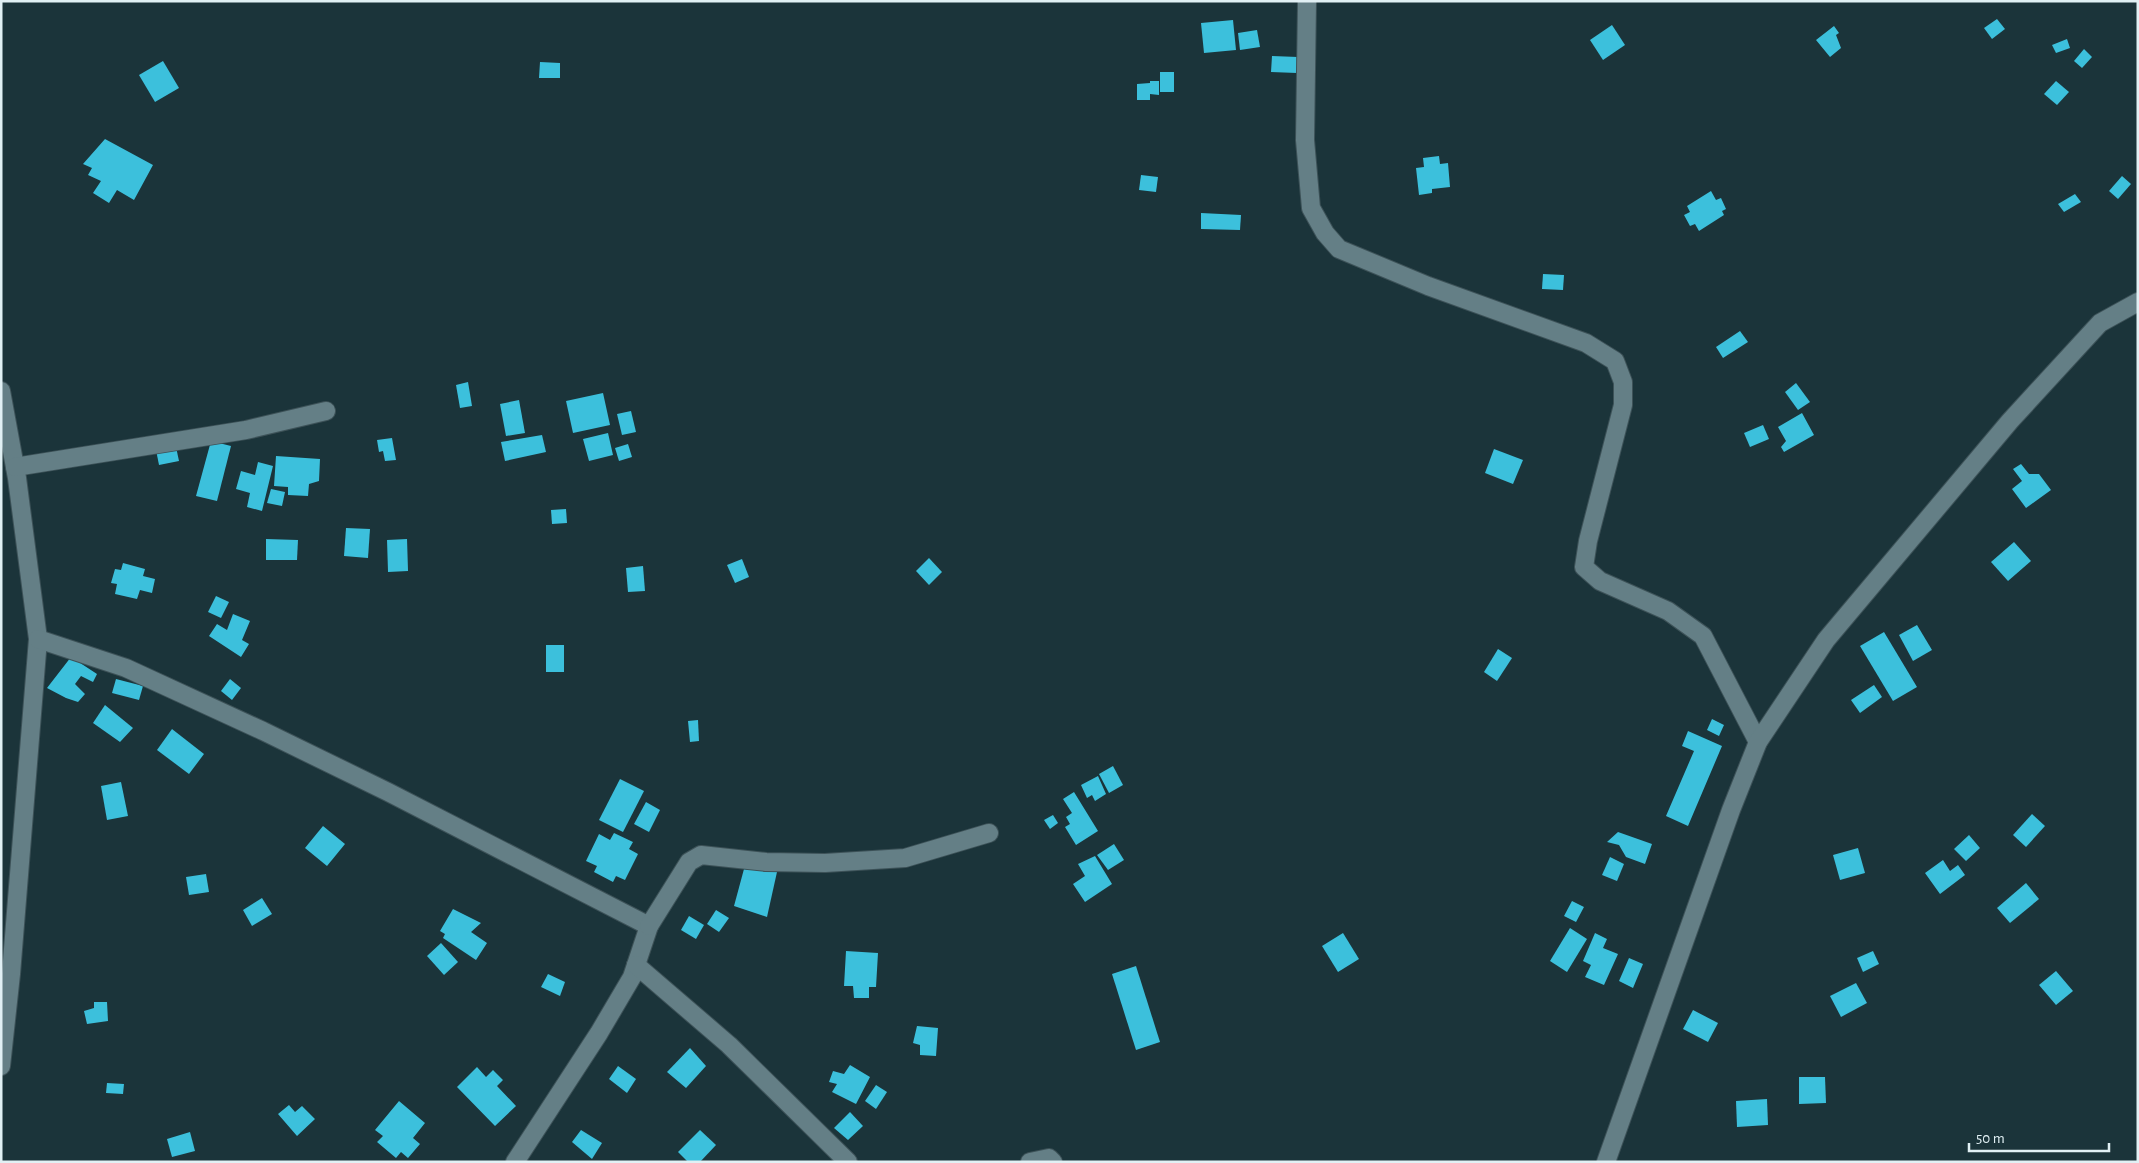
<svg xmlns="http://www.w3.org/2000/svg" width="2139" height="1163" viewBox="0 0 2139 1163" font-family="'Alegreya Sans',sans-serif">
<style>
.building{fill:#3cc0dc}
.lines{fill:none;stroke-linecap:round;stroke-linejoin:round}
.street-casing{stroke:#3d5258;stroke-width:20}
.street{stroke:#647f86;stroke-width:18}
</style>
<rect width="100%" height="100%" fill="#1b343a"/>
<g class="building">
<polygon points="1997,19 2005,29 1992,39 1984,28"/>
<polygon points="1233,20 1236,50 1204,53 1201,23"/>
<polygon points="1612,25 1625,45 1603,60 1590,40"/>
<polygon points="1834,26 1839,33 1836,35 1841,48 1830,57 1816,40"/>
<polygon points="1257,30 1260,47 1240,50 1238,33"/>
<polygon points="2067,39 2070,48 2056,53 2052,45"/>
<polygon points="2084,49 2092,57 2082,68 2074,61"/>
<polygon points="1272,56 1298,57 1297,73 1271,72"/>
<polygon points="163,61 179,88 155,102 139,75"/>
<polygon points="540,62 560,63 560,78 539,78"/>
<rect x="1160" y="72" width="14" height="20"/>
<polygon points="1150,81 1159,81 1159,95 1150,94 1150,100 1137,100 1137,84 1150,83"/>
<polygon points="2056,81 2069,92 2057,105 2044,94"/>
<polygon points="105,139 153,165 134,200 117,190 109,203 93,193 101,181 88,175 92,168 83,164"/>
<polygon points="1439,156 1440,164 1448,163 1450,187 1432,189 1432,193 1419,195 1416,168 1424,167 1423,158"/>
<polygon points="1141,175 1158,177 1156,192 1139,190"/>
<polygon points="2122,176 2131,184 2118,199 2109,191"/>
<polygon points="1711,191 1716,200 1721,198 1726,209 1722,211 1724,215 1699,231 1695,224 1690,226 1684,215 1690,212 1687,206"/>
<polygon points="2075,194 2081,202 2064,212 2058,204"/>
<polygon points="1201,213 1241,215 1240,230 1201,229"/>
<polygon points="1543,274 1564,275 1563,290 1542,289"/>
<polygon points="1740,331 1748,342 1723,358 1716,347"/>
<polygon points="468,382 472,406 460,408 456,385"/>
<polygon points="1796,383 1810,402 1798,410 1785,392"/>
<polygon points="603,393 610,425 573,433 566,401"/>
<polygon points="519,400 525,433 506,436 500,404"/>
<polygon points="631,411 636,432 622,435 617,414"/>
<polygon points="1802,413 1814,435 1784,452 1781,447 1786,441 1778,427"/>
<polygon points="1763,425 1769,439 1750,447 1744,433"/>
<polygon points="608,433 613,455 589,461 583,439"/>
<polygon points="542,435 546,452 505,461 501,442"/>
<polygon points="392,438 396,460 385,461 383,451 379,452 377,440"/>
<polygon points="211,441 231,446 217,501 196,496"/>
<polygon points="628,444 632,457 619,461 615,448"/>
<polygon points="176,447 179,461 159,465 156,450"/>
<polygon points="1494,449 1523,460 1513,484 1485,473"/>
<polygon points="276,456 320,459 319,481 309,484 308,496 288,495 288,487 274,486"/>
<polygon points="258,462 273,466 262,511 247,507 250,493 236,489 241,471 255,475"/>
<polygon points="2021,464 2029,474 2039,474 2051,490 2026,508 2012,489 2022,481 2013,469"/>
<polygon points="271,489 285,492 282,506 267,503"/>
<polygon points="566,509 567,523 552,524 551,510"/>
<polygon points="346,528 370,529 368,558 344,556"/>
<polygon points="266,539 298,540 297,560 266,560"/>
<polygon points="407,539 408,571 388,572 387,540"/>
<polygon points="2014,542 2031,561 2008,581 1991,562"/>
<polygon points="929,558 942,572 929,585 916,571"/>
<polygon points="742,559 749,577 735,583 727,565"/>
<polygon points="123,563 145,569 143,576 155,579 152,593 140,590 137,599 115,594 117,584 111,583 115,569 121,570"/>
<polygon points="643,566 645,591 628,592 626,568"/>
<polygon points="216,596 229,602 221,618 208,612"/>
<polygon points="233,614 250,621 242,640 249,644 241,657 209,636 217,624 227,630"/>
<polygon points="1917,625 1932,650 1913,661 1899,635"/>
<polygon points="1884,632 1917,687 1893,701 1860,646"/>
<rect x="546" y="645" width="18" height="27"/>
<polygon points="1498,649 1512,658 1497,681 1484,672"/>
<polygon points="71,657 97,674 93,682 81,676 75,684 85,694 78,702 66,698 47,688"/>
<polygon points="116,679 143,686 139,700 112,693"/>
<polygon points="230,679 241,688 232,700 221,691"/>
<polygon points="1874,685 1882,697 1860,713 1851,700"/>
<polygon points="105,705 133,728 120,742 93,723"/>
<polygon points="1712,719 1724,725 1719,736 1707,730"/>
<polygon points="698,720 699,741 690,742 688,721"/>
<polygon points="172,729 204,754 189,774 157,750"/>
<polygon points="1688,731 1722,746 1688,826 1666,816 1694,751 1682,746"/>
<polygon points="1113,766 1123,785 1109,793 1099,774"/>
<polygon points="1098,776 1106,794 1095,801 1092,795 1087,798 1081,785"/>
<polygon points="620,779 644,791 623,832 599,820"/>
<polygon points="121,782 128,816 107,820 101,786"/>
<polygon points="1074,792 1098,831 1076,845 1065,827 1070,824 1066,817 1072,813 1063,799"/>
<polygon points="646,802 660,810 649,832 634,824"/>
<polygon points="2032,814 2045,826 2026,847 2013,835"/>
<polygon points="1053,815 1058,823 1050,829 1044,820"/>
<polygon points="323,826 345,844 327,866 305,848"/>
<polygon points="1618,832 1652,844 1645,864 1626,857 1619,845 1607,842"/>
<polygon points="614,833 633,842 629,849 638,854 625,880 616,876 613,882 594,872 597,866 586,861 599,834 610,840"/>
<polygon points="1969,835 1980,848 1966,861 1954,849"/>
<polygon points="1114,844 1124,860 1108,870 1097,855"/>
<polygon points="1858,848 1865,873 1840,880 1833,855"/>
<polygon points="1095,856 1112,884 1085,902 1073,884 1085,876 1078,864"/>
<polygon points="1610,857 1624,864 1617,881 1602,875"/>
<polygon points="1943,860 1950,871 1958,865 1965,875 1940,894 1925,873"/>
<polygon points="744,869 777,872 767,917 734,906"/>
<polygon points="206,874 209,892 189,895 186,877"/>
<polygon points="2026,883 2039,899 2010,923 1997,908"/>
<polygon points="262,898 272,914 252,926 243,910"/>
<polygon points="1572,901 1584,907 1576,922 1564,916"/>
<polygon points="453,909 481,923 471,932 487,943 476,960 443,938 445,934 440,931"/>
<polygon points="716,910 729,918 719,932 707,924"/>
<polygon points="689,916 704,925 696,939 681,930"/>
<polygon points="1570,928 1587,939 1567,972 1550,961"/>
<polygon points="1343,933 1359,959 1338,972 1322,946"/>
<polygon points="1595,933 1607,939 1603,948 1618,954 1604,985 1585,977 1591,965 1583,961"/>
<polygon points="441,943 458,962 444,975 427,956"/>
<polygon points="846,951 878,953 876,987 869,987 869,998 854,998 853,986 844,986"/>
<polygon points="1873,951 1879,964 1863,972 1857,958"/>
<polygon points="1629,958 1643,964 1633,988 1619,981"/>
<polygon points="1136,966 1160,1042 1136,1050 1112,974"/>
<polygon points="2056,971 2073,991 2056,1005 2039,985"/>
<polygon points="548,974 565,982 560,996 541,987"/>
<polygon points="1856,983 1867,1003 1841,1017 1830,996"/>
<polygon points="94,1002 107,1002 108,1021 87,1024 84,1011 94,1008"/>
<polygon points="1693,1010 1718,1023 1708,1042 1683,1029"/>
<polygon points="917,1026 938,1028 936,1056 920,1055 920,1045 913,1043"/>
<polygon points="690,1048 706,1066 686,1088 667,1072"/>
<polygon points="850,1065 870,1077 856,1104 832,1092 837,1084 829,1082 833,1071 844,1074"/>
<polygon points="618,1066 636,1079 627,1093 609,1079"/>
<polygon points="477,1067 486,1077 493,1070 503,1080 497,1086 516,1106 495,1126 457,1087"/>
<polygon points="1799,1077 1825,1077 1826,1103 1799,1104"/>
<polygon points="107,1083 124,1084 123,1094 106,1093"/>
<polygon points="876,1085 887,1092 876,1109 865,1101"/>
<polygon points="1767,1099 1768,1125 1737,1127 1736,1101"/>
<polygon points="399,1101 425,1123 413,1138 420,1144 408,1158 401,1152 396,1158 377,1142 383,1136 375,1130"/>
<polygon points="289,1105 295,1112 302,1106 315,1119 297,1136 278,1114"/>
<polygon points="850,1112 863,1126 848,1140 834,1128"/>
<polygon points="581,1130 602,1143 592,1159 572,1142"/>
<polygon points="700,1130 716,1145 700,1162 688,1162 678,1152"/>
<polygon points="190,1132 195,1151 172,1157 167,1139"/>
</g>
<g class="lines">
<defs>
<g id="street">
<polyline points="1307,1 1305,140 1311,208 1325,233 1339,249 1428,286 1586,343 1615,361 1623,382 1623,405 1588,541 1584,567 1600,581 1668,611 1703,636 1758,742"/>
<polyline points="1,391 17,478 38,639 11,974 1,1066"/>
<polyline points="15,467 246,430 326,411"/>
<polyline points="38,639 126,668 263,731 388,792 649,926 632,977 599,1033 515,1162"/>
<polyline points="649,926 689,862 701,855 766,862 825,863 905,858 989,833"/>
<polyline points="636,965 729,1045 848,1162"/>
<polyline points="1030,1162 1049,1158 1053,1162"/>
<polyline points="1606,1162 1731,810 1758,742 1826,640 2010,421 2100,323 2138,302"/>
</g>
</defs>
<use href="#street" class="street-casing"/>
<use href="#street" class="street"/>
</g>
<rect width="2139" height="1163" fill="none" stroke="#e1f0f4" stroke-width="5"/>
<path d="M1969 1143v8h140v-8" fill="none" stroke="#e1f0f4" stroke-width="2.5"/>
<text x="1976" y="1143" font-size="15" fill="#e1f0f4" stroke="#1b343a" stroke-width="4" paint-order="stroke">50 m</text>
</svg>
